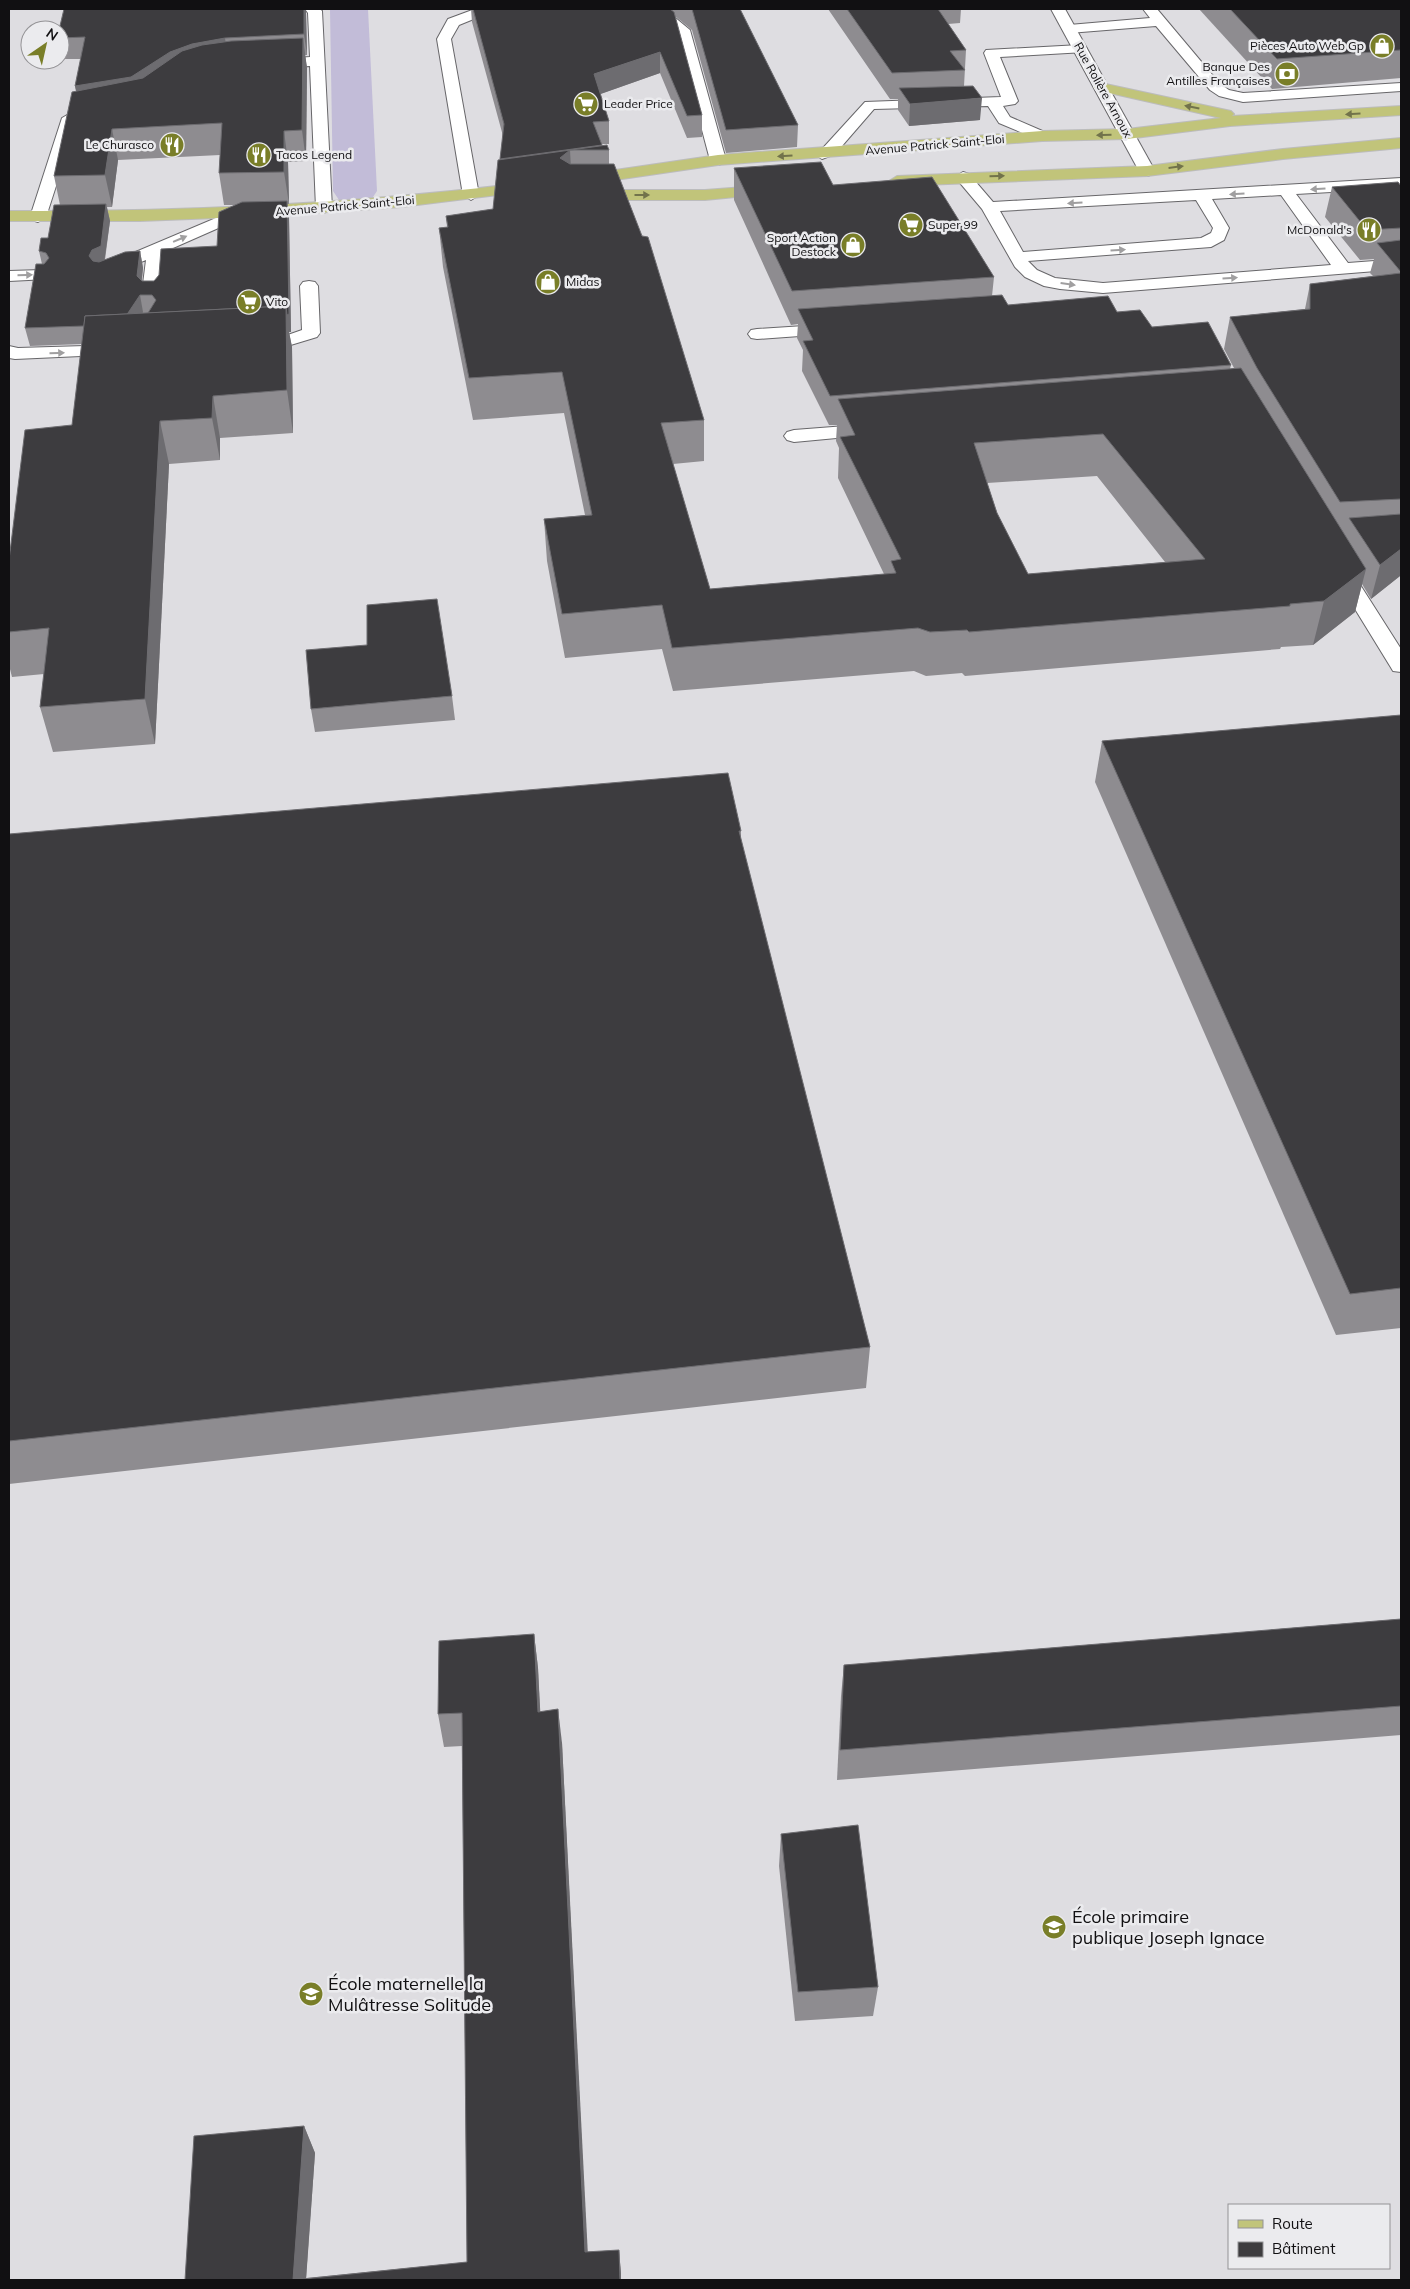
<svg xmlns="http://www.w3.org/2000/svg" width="1410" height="2289" viewBox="0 0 1410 2289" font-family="Mulish,sans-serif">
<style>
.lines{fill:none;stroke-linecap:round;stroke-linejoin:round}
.canal{fill:#c2bcd8;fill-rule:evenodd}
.service-casing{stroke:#676669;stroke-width:2}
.tertiary-casing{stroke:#676669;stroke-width:2}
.primary-casing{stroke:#bcbcbd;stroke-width:2}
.service{fill:#fff;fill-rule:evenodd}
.tertiary{fill:#fff;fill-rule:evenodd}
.primary{fill:#c1c47a;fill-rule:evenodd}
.wall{fill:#8e8c90;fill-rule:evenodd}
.shaded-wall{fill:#6d6c70}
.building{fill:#3d3c3f;stroke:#6d6c70;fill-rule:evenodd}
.oneway{fill:#72734b}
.oneway2{fill:#a09fa0}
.labels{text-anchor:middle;stroke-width:5;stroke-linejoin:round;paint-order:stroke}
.far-poi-label{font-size:12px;fill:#111012;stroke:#ebebee;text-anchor:end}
.far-street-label{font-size:12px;fill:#111012;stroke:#ebebee}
.near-poi-label{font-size:18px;fill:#111012;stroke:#ebebee;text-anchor:start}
</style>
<rect width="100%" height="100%" fill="#dedde1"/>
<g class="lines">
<polygon class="canal" points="330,9 368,9 377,191 371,200 355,204 339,200 333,191"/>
<defs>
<g id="service">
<polygon points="305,9 320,9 322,11 332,208 324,213 316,208 310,66 269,68 262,64 269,60 310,57 308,13"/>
<polygon points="475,9 501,9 499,12 486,14 459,25 451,39 479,195 471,200 463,195 437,39 448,19"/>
<polygon points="634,9 667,11 690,30 726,160 724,163 718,165 710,160 676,32 657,17 636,12"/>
<polygon points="1143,9 1157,9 1220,84 1229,90 1243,93 1401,83 1401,91 1243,102 1219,96 1210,90 1156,26 1069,33 1062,29 1069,25 1150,18"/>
<polygon points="1080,45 1085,46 1087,49 1085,52 1000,57 1018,101 1015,104 1003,106 1010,117 1047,133 1050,136 1047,139 1037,139 999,123 988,106 874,109 835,154 822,159 814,154 823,148 865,102 1001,97 984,53 986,50"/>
<polygon points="74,111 82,116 77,121 46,217 38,222 32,220 30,217 62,118"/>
<path d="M 963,172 L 969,174 L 993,202 L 1401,178 L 1401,188 L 1296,194 L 1348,263 L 1401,259 L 1401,269 L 1103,293 L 1060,289 L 1044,286 L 1025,277 L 1015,267 L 982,209 L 955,177 ZM 1281,195 L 1331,265 L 1103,283 L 1055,278 L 1037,270 L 1028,261 L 1211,247 L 1224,240 L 1229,228 L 1212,199 ZM 1196,200 L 1213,228 L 1211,233 L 1201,238 L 1023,252 L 1000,211 Z"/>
<polygon points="242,207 248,209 250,212 248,215 164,252 160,292 157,296 145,296 142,292 146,260 106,276 100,275 97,271 100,267"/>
<polygon points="42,270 48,271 51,275 48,279 9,281 9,271"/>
<polygon points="309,281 315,282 318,286 320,333 317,337 284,347 249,347 246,343 249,339 282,337 302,330 300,286 303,282"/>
<polygon points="835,324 841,325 844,329 841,333 757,339 751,338 748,334 751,330 757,329"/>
<polygon points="119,345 125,346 128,350 125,354 15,359 9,358 9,346 18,348"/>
<polygon points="872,424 879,426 881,430 879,434 794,442 787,440 784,436 787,432 794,430"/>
<polygon points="1338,559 1345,561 1401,649 1401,672 1393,671 1390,666 1328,565 1331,561"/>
</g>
<polygon id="tertiary" points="1051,9 1065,9 1155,171 1153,174 1147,176 1139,171"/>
<g id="primary">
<polygon points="1101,83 1231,111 1234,114 1232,116 1401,106 1401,115 1230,126 1127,139 1042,141 718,165 581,185 573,180 581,175 718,155 1042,131 1127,129 1221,118 1096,90 1094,87 1096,84"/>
<polygon points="1401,138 1401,148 1283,159 1147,176 897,186 889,181 897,176 1147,166 1283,149"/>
<path d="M 531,182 L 539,187 L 537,190 L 401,207 L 271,216 L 140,221 L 9,221 L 9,211 C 184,212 357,204 531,182 Z"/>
<polygon points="772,185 778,187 780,190 778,193 705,200 590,200 582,195 590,190 705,190"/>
</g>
</defs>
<use href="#service" class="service-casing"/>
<use href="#tertiary" class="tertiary-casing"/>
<use href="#primary" class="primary-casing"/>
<use href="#service" class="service"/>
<use href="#tertiary" class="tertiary"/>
<use href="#primary" class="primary"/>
</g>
<g class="wall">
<path d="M 306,9 L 307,55 L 305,55 L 307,68 L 306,161 L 288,162 L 289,204 L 287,204 L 289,217 L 291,332 L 289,332 L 292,347 L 293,433 L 220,438 L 220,460 L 169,464 L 155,744 L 53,752 L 40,707 L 44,674 L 12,677 L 9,665 L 9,560 L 72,425 L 82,344 L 30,346 L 25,328 L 42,264 L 39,251 L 48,238 L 60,205 L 54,176 L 76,91 L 75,86 L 81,59 L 62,59 L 60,50 L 60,30 ZM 220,155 L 219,173 L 224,205 L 235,205 L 217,246 L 154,281 L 142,281 L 143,268 L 140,251 L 105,260 L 110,221 L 107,207 L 112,207 L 118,160 Z"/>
<path d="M 471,9 L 740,9 L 798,125 L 797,147 L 726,153 L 692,30 L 675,16 L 702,115 L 702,137 L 687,138 L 660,73 L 600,94 L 609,121 L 609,144 L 601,144 L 602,145 L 609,150 L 609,164 L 704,420 L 704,461 L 673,464 L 710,589 L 884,574 L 838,478 L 839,448 L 836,441 L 837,425 L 829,425 L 802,371 L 803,350 L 797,338 L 798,324 L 791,325 L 734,200 L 734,168 L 833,185 L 994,277 L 992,296 L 1008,305 L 1117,312 L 1152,327 L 1231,365 L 1230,369 L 1234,368 L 1224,349 L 1230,317 L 1305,309 L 1310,284 L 1373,276 L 1370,273 L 1374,259 L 1360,260 L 1325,217 L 1332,187 L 1401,186 L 1401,579 L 1400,576 L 1371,599 L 1362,584 L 1355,612 L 1313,645 L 1281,647 L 1280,649 L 965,676 L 962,673 L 926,676 L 914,671 L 673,691 L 662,649 L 565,658 L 547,561 L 544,519 L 585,515 L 564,413 L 473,420 L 443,267 L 439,228 L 447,227 L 446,216 L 493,209 L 500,159 L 503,136 L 472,22 ZM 1097,476 L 1165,562 L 1028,574 L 997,513 L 987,483 Z"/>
<polygon points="828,9 961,9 960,23 948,24 966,50 964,86 980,120 909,126 898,110 898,99 890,99"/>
<polygon points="1199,9 1401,9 1401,78 1272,89"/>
<polygon points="452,696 455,720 315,732 311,709"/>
<polygon points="1401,715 1401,1328 1336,1335 1095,782 1102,741"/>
<polygon points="741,831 741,840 870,1347 866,1388 9,1484 9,834"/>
<polygon points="1401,1619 1401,1735 837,1780 841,1696 844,1665"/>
<polygon points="534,1634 538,1668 540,1712 562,1743 587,2252 619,2250 621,2274 185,2280 304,2126 315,2153 306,2278 467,2262 462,1746 444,1747 438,1714"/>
<polygon points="781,1834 878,1987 873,2016 795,2021 779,1866"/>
</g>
<g class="shaded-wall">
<polygon points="304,9 306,9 306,14 307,55 304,34"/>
<polygon points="225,38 228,60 80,108 75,86 192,44"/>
<polygon points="303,38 307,68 306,161 302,130"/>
<polygon points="660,52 660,73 595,96 594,74"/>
<polygon points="982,98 980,120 909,126 910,104"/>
<polygon points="112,129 118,160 112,207 105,175"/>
<polygon points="284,131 288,162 289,204 284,172"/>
<polygon points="570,150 572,188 502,184"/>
<polygon points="287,201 289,217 291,332 289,332 292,347 293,433 287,390 286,306"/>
<polygon points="106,204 110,221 104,263 96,267 89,256"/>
<polygon points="140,251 143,268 140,293 137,276"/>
<polygon points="140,295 143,312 132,331 110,326"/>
<polygon points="213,396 220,438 220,460 212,418"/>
<polygon points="160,421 169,464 155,744 145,699"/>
<polygon points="1401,549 1401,571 1400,576 1371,599 1380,565"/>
<polygon points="1366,569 1355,612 1313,645 1324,601"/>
<polygon points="534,1634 538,1668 542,1745 538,1712"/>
<polygon points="558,1709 562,1743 589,2276 585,2252"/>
<polygon points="304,2126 315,2153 306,2280 293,2280"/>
<polygon points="619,2250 621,2274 621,2280 620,2280"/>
</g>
<g class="building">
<polygon points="64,9 304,9 304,34 225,38 192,44 170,52 131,77 75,86 85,37 60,38 60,30 59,30"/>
<polygon points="473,9 670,9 674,12 702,115 687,116 660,52 594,74 609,121 593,122 602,145 500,159 504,124"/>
<polygon points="692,9 740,9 798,125 726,130"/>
<polygon points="847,9 938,9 966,50 950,51 965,70 892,73"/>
<polygon points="1230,9 1401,9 1401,50 1277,59"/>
<polygon points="303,38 302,130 284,131 284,172 219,173 222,123 112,129 105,175 54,176 72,92 143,78 182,51 202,45 231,41"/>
<polygon points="973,86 982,98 910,104 899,88"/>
<path d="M 607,145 L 609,150 L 570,150 L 560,158 L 570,164 L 614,164 L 642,236 L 648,237 L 704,420 L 661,423 L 710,589 L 896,573 L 891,561 L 901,559 L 840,437 L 855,435 L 838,399 L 1241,368 L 1366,569 L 1324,601 L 1290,604 L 1290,606 L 969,632 L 967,630 L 930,632 L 918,628 L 672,648 L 662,605 L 562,614 L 544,519 L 592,515 L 562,372 L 469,378 L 439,228 L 448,227 L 446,216 L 493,209 L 498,160 ZM 1103,434 L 1205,559 L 1028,574 L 997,513 L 974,443 Z"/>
<polygon points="821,162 833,185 932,177 994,277 792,291 734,168"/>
<polygon points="1398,182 1401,186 1401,228 1367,230 1332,187"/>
<polygon points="287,201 289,314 287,315 286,306 148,313 156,300 152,295 140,295 128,313 127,314 85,316 84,326 25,328 36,264 44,264 49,258 46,253 39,251 41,238 48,238 54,205 106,204 101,246 92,250 89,256 93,261 99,262 125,252 140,251 137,276 142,281 154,281 159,275 161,249 217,246 219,212 242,202"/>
<polygon points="1401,240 1401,272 1377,243"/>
<polygon points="1401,273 1401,499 1340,502 1257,368 1230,317 1310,309 1310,284"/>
<polygon points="1002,295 1008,305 1108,296 1117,312 1140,310 1152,327 1208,322 1231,365 830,396 803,341 813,340 798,309"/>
<polygon points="286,306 287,390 213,396 212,418 160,421 145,699 40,707 49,628 9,632 9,560 25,430 72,425 85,316"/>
<polygon points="1401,514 1401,549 1380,565 1349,518"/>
<polygon points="437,599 452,696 311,709 306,650 367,645 367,605"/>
<polygon points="1401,715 1401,1288 1350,1294 1102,741"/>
<polygon points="728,773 741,831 739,831 870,1347 9,1441 9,834"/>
<polygon points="1401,1619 1401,1706 840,1750 844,1665"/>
<polygon points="534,1634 538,1712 558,1709 585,2252 619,2250 620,2280 185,2280 194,2136 304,2126 293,2280 467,2262 462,1713 438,1714 439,1641"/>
<polygon points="858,1825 878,1987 798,1992 781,1834"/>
</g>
<defs><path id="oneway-solid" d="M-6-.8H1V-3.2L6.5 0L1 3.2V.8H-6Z" transform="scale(1.25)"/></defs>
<g class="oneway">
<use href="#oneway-solid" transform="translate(1192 107) rotate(-169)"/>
<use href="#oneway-solid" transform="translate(1353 114) rotate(177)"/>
<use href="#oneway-solid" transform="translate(1104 135) rotate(179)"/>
<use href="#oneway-solid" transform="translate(785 156) rotate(176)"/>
<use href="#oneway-solid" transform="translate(1176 167) rotate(-7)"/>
<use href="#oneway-solid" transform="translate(997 176) rotate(-2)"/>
<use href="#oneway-solid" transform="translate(642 195)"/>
</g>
<g class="oneway2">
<use href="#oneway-solid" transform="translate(1318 189) rotate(176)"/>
<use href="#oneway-solid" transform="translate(1237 194) rotate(177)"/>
<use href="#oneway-solid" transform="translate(1075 203) rotate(177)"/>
<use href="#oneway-solid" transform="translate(180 239) rotate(-23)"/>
<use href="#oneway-solid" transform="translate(1118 250) rotate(-4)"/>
<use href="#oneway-solid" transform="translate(25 275) rotate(-2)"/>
<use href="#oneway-solid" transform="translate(1230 278) rotate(-4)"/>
<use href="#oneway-solid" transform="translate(1068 284) rotate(8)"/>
<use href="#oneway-solid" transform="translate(57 353) rotate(-2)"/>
</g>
<defs>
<symbol id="shop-disc" viewBox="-11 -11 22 22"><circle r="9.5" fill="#797e28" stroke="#ebebee"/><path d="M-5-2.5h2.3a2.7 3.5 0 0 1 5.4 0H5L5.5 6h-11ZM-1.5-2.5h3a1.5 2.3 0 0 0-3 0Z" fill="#fff"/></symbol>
<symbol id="bank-disc" viewBox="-11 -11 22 22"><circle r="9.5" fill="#797e28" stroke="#ebebee"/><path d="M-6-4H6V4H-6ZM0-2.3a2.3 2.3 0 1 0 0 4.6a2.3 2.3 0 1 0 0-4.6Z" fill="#fff"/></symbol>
<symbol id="supermarket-disc" viewBox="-11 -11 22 22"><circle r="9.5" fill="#797e28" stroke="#ebebee"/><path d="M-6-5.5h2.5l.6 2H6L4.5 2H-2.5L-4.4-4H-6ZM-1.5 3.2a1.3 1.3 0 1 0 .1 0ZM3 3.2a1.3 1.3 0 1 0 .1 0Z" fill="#fff"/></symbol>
<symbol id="restaurant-disc" viewBox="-11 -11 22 22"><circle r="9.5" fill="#797e28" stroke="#ebebee"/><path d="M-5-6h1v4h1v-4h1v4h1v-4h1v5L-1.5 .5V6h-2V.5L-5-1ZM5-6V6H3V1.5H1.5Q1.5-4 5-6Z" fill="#fff"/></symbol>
<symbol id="school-disc" viewBox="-11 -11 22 22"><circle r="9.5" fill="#797e28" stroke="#ebebee"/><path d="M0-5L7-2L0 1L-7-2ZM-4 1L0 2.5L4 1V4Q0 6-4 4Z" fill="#fff"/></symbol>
</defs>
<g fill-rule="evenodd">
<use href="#shop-disc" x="1368" y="32" width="28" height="28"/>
<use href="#bank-disc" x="1273" y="60" width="28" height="28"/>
<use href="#supermarket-disc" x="572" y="90" width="28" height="28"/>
<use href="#restaurant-disc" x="158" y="131" width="28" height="28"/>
<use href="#restaurant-disc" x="245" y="141" width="28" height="28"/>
<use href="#supermarket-disc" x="897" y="211" width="28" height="28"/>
<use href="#restaurant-disc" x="1355" y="216" width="28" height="28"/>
<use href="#shop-disc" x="839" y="231" width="28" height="28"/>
<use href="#shop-disc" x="534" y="268" width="28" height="28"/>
<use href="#supermarket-disc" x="235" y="288" width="28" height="28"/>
<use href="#school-disc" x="1040" y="1913" width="28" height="28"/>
<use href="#school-disc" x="297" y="1980" width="28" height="28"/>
</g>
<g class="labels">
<g class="far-poi-label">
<text x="1364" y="50">Pièces Auto Web Gp</text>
<text x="1270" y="71">Banque Des<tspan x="1270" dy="14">Antilles Françaises</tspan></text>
<text x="604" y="108" text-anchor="start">Leader Price</text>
<text x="154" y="149">Le Churasco</text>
<text x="276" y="159" text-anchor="start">Tacos Legend</text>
<text x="928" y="229" text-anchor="start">Super 99</text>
<text x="1352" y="234">McDonald's</text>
<text x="836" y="242">Sport Action<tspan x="836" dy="14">Destock</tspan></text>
<text x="566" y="286" text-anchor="start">Midas</text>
<text x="266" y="306" text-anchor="start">Vito</text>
</g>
<g class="far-street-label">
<text transform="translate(1103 90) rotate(61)" y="4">Rue Rolière Arnoux</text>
<text transform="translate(935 145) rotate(-5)" y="4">Avenue Patrick Saint-Eloi</text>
<text transform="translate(345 206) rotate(-5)" y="4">Avenue Patrick Saint-Eloi</text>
</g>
<g class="near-poi-label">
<text x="1072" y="1923">École primaire<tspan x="1072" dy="21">publique Joseph Ignace</tspan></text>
<text x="328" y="1990">École maternelle la<tspan x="328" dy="21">Mulâtresse Solitude</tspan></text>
</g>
</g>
<rect width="1410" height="2289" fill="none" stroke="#111012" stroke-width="20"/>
<rect x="1228" y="2204" width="162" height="65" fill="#ebebee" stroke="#949396"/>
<rect x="1238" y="2220" width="25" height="8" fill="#c1c47a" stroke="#949396"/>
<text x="1272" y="2229" font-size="15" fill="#111012">Route</text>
<rect x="1238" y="2242" width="25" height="15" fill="#3d3c3f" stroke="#949396"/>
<text x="1272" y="2254" font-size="15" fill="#111012">Bâtiment</text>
<g transform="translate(45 45) rotate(34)"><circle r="24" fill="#ebebee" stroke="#949396"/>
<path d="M0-4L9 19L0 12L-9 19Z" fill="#797e28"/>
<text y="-8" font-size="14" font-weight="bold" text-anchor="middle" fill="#111012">N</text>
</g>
</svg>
